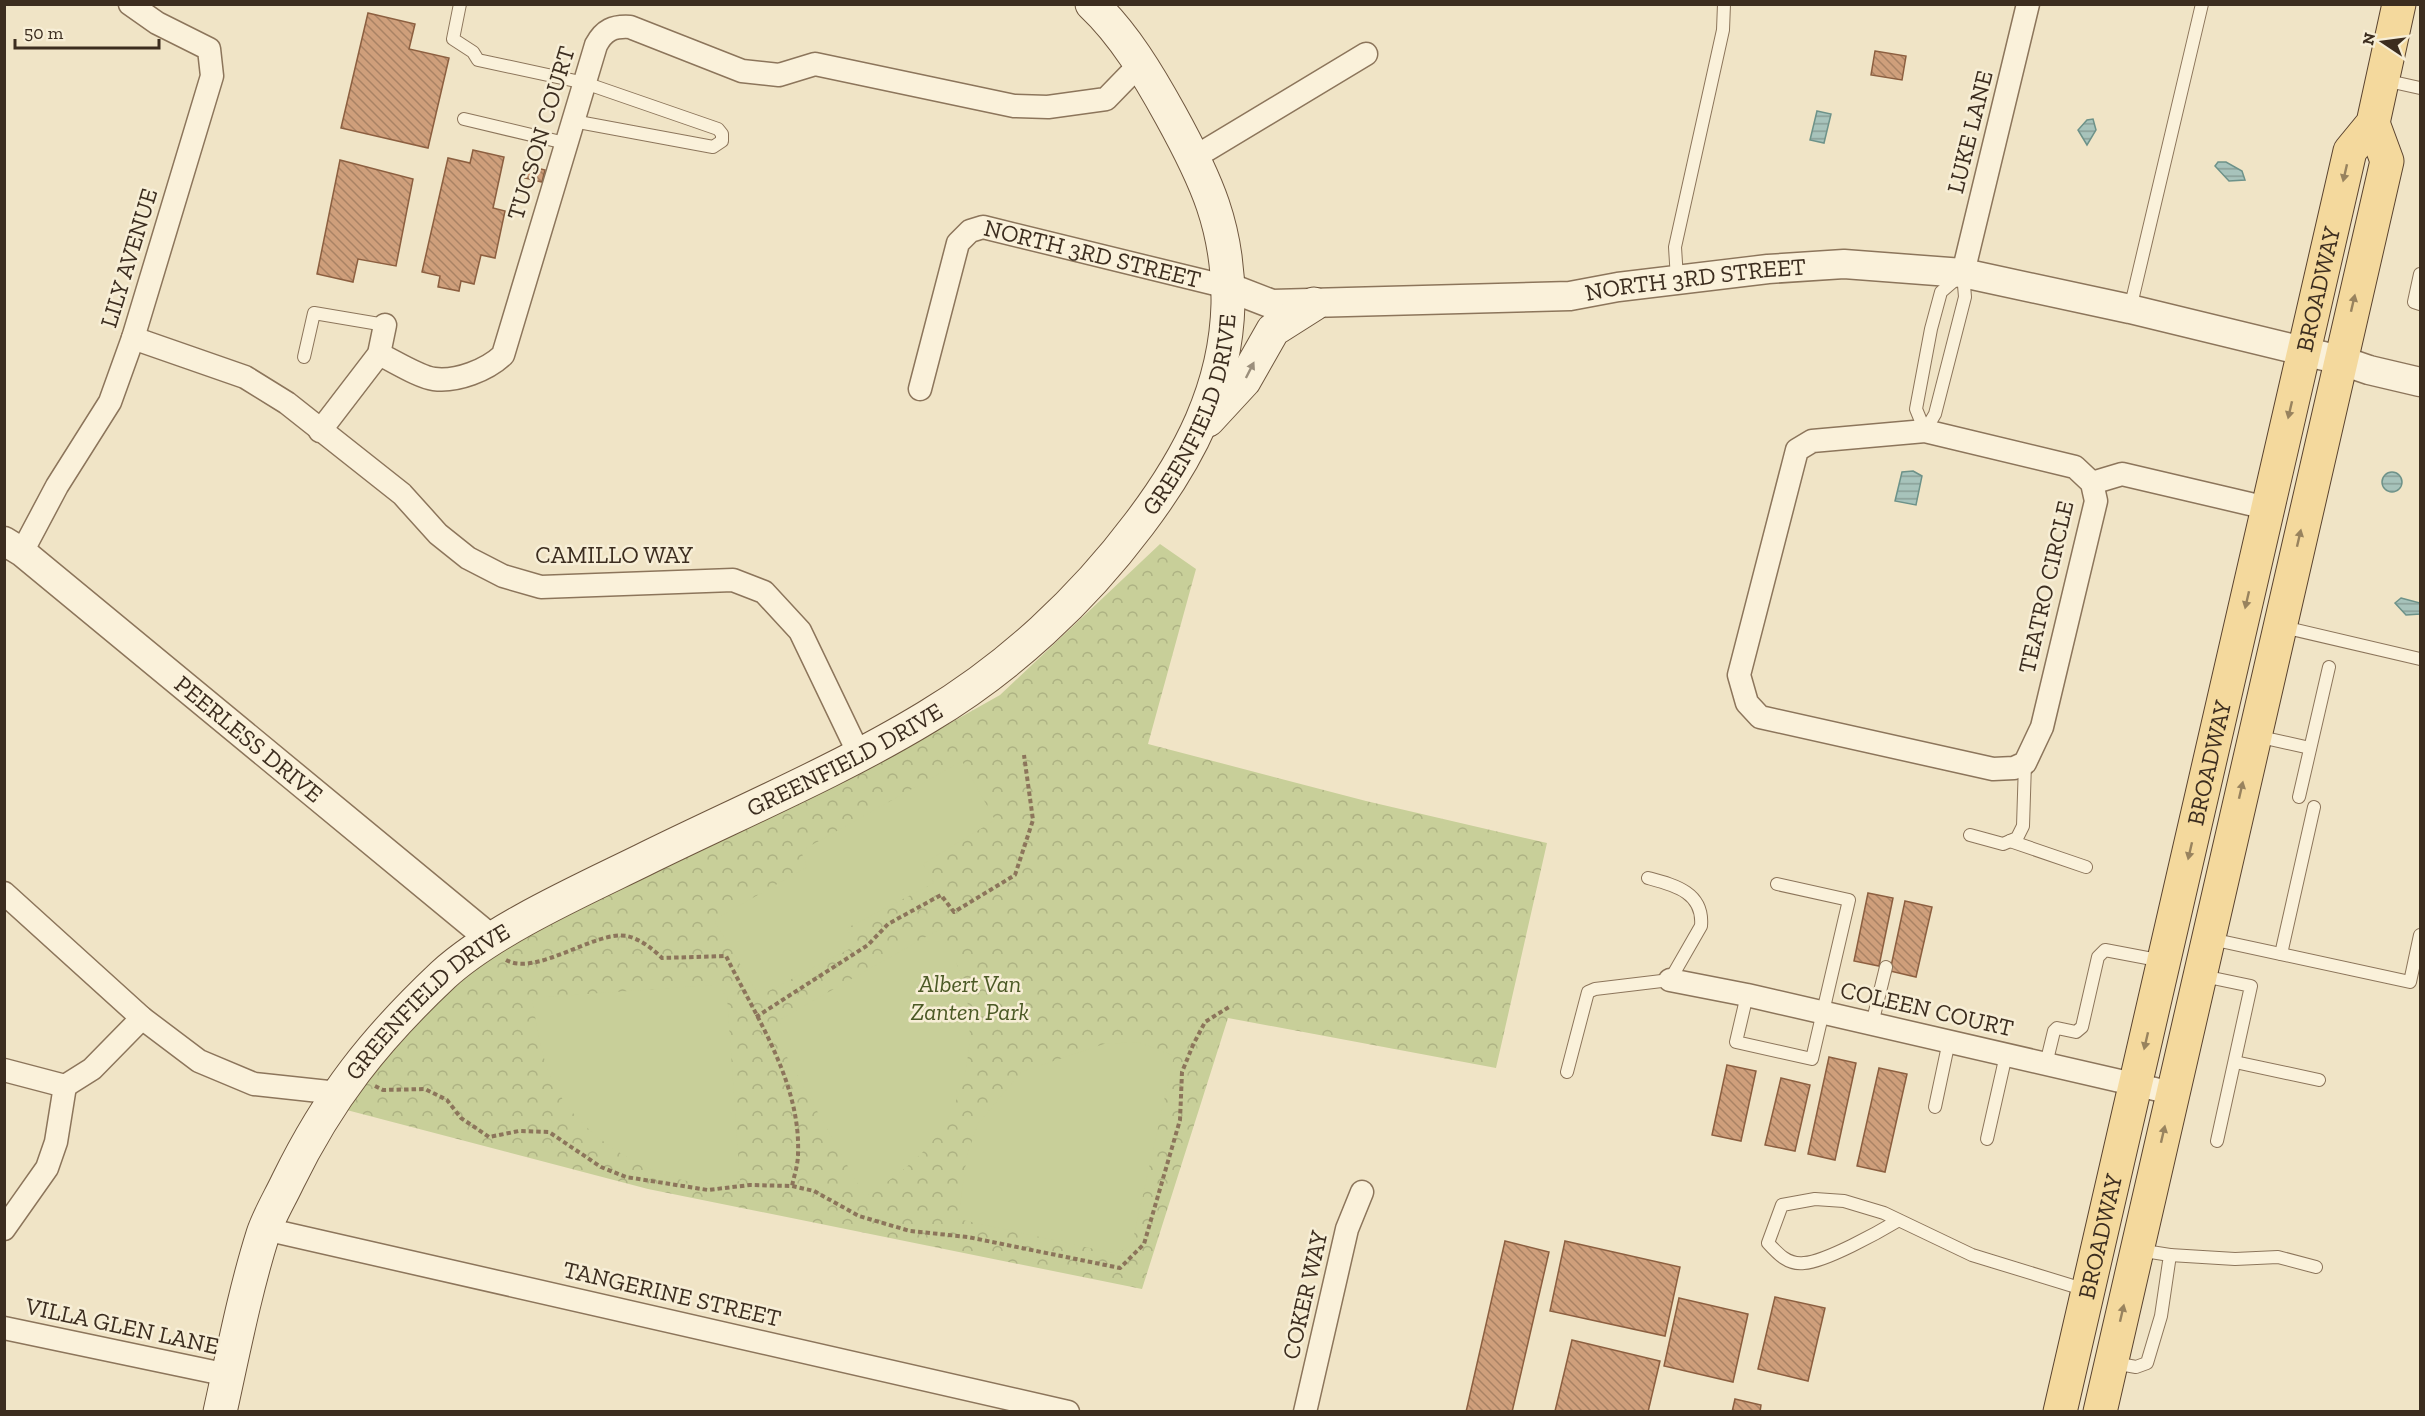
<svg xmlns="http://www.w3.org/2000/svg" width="2425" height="1416" viewBox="0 0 2425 1416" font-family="'Zilla Slab',serif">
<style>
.forest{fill:url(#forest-crowns)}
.pitch{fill:#c8cf99}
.water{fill:url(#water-rules);stroke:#6d9289;stroke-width:1.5}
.building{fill:url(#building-back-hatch);stroke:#8c5f40;stroke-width:1.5}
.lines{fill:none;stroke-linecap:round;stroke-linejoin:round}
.service-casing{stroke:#8c755b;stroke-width:14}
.minor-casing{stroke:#8c755b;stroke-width:25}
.tertiary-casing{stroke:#8c755b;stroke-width:31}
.secondary-casing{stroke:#6e563e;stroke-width:35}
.primary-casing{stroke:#5a432f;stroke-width:35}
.path{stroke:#8c755b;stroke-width:4;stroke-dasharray:4.5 3;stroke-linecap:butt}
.service{stroke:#faf1da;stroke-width:12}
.minor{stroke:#faf1da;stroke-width:22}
.tertiary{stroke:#faf1da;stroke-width:28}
.secondary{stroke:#faf1da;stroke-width:33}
.primary{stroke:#f4d99d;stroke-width:33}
.oneway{fill:#98835e}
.oneway2{fill:#9b8f7c}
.labels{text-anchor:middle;stroke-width:5;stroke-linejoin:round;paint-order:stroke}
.street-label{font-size:24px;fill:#3c2d1f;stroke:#f7eed6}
.park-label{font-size:24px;font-style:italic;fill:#4b5925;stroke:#f7eed6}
</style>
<defs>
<pattern id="forest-crowns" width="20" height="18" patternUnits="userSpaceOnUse" patternTransform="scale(1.5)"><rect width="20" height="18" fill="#c8cf99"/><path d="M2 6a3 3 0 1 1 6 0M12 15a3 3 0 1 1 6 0" fill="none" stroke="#adb283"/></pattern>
<pattern id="water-rules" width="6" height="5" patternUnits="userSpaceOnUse" patternTransform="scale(1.5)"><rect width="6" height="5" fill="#a7c3bb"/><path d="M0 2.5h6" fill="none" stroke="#899f97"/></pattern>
<pattern id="building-back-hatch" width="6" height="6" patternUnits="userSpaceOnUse" patternTransform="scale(1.5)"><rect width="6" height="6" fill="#cf9f7b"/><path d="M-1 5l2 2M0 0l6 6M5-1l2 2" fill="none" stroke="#a98264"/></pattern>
</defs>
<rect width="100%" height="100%" fill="#f0e4c6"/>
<polygon class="forest" points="1160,544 1196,569 1148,744 1366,801 1547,843 1496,1068 1228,1018 1142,1289 648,1189 339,1108 454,984 521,938 890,757 1000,695"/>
<g class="pitch">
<polygon points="962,761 995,820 923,864 934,883 847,928 855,946 759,996 714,920 807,867 801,851"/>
<path d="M 938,930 C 944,941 951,951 956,962 C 980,1018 972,1089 935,1138 C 917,1162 890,1180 865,1197 L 777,1039 L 781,1019 Z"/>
<path d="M 712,985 L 727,996 L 740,1181 C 731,1182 721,1184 712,1184 C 655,1183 580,1137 555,1086 C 541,1059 537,1027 532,998 Z"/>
<polygon points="1138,1042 1174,1056 1132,1244 1117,1254 958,1219 967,1155 978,1124 1021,1072 1104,1044"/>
</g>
<g class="water">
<polygon points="1817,111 1831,114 1824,143 1810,140"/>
<polygon points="2093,119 2096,130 2087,145 2078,130 2087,120"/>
<polygon points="2218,162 2226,162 2242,171 2245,180 2229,181 2215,166"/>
<polygon points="1913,471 1922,476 1916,505 1895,501 1902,472"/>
<circle cx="2392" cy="482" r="10"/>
<polygon points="2401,598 2420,603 2420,614 2406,615 2395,603"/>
</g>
<g class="building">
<polygon points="368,13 415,24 409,49 449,58 428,148 341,128"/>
<polygon points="1875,51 1906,56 1902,80 1871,75"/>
<polygon points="473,150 504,157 493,208 505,211 495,258 481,255 474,284 461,281 459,291 438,287 440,276 422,272 448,158 470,163"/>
<polygon points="340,160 413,179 396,266 358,259 353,282 317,274"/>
<polygon points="529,166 545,170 542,182 525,178"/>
<polygon points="1868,893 1893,898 1879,966 1854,961"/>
<polygon points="1905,901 1932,907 1916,977 1890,971"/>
<polygon points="1829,1057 1856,1063 1835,1160 1808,1154"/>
<polygon points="1727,1065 1756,1071 1741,1141 1712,1135"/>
<polygon points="1879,1068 1907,1074 1885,1172 1857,1166"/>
<polygon points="1781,1078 1810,1085 1795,1151 1765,1145"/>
<polygon points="1505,1241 1549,1252 1512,1412 1466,1412"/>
<polygon points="1565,1241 1680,1267 1665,1336 1550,1311"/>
<polygon points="1775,1297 1825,1308 1808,1381 1758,1369"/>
<polygon points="1679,1298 1748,1314 1733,1382 1664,1366"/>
<polygon points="1572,1340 1660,1361 1648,1412 1555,1411"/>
<polygon points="1735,1399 1761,1405 1760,1412 1732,1412"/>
</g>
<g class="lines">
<defs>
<g id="service">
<polyline points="460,4 453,39 473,52 478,60 585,83 718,129 722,134 722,141 713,147 573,121"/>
<polyline points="2384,80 2420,88"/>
<polyline points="464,119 565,143"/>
<polygon points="1963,273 1965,297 1935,414 1925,431 1916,409 1931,329 1941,292"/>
<polyline points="2420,274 2414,302 2420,304"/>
<polyline points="1677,279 1675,247 1723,30 1724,4"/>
<polyline points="2130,309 2202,4"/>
<polyline points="304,357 314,313 385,325"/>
<polyline points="2283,627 2420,659"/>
<polyline points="2256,736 2310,748"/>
<polyline points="2299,797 2329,667"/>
<polyline points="1970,835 2003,844 2017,838 2023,826 2025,763"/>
<polyline points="2010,841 2086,867"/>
<polyline points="2211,939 2410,982 2420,935"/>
<polyline points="2281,954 2314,807"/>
<polyline points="2203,976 2251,986 2217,1141"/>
<polyline points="1747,995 1736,1042 1812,1059 1849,900 1777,884"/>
<polyline points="1872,1024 1886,967"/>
<polyline points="2235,1062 2319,1080"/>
<polyline points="2046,1064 2054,1031 2057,1028 2076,1032 2082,1027 2098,957 2105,950 2163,961"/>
<path d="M 1567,1072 L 1588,992 L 1595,989 L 1670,980 L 1701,926 C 1704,892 1674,885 1648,878"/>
<polyline points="1935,1107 1949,1041"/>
<polyline points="1987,1139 2006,1055"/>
<path d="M 1899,1220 C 1879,1232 1825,1262 1804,1263 C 1788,1265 1778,1254 1768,1243 L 1782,1205 L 1815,1199 L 1844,1201 L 1884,1213 L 1972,1255 L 2086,1290"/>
<polyline points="2170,1255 2235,1259 2278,1257 2316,1267"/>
<polyline points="2114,1363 2136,1367 2147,1363 2161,1316 2170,1255 2138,1250"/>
</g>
<g id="minor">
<polyline points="1195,157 1366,54"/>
<polyline points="1963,273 2028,4"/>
<polyline points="133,338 245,377 287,403 402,494 438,534 468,558 503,576 541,587 733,580 764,592 800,631 859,754"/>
<path d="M 379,354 C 394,361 419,377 434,379 C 457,382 487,370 503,355 L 596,45 C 604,30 613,26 630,27 L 742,71 L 779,75 L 815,64 L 1014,106 L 1048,107 L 1106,99 L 1140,64"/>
<path id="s1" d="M 920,389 L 958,243 L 970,231 L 983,227 L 1228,287"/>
<polyline points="320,431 379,354 385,325"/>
<polygon points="1925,431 2075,467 2092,483 2096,501 2042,727 2025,763 2014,768 1993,769 1760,717 1747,703 1739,675 1797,450 1812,441"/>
<polyline points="2092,483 2122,474 2267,508"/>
<polyline points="22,552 57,486 110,402 133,338 212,76 209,49 157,23 130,4"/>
<polyline points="4,893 142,1018 199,1061 254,1084 338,1093"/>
<polyline points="1670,980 1747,995 2172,1093"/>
<polyline points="4,1070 65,1086 92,1069 142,1018"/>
<polyline points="4,1229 47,1168 56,1142 65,1086"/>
<polyline points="265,1229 1068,1412"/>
<polyline points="4,1328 228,1375"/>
<polyline points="1305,1412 1347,1229 1362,1192"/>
</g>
<g id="tertiary">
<path id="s2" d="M 1228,287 L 1272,304 L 1570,296 L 1618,287 L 1768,269 L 1844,264 L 1963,273 L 2130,309 L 2340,360 L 2369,370 L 2420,382"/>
<path id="s3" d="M 4,541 L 22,552 L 492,940"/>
</g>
<g id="secondary">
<polyline points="1208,420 1244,381 1273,330 1314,304"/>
<path id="s4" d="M 220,1412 C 233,1353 245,1291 263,1234 C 269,1216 280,1198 288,1181 C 329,1097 375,1039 443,975 C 492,930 582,890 643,860 C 736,814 838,771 927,717 C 1009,668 1082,600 1139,524 C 1189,458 1226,388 1228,304 C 1229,228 1206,179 1170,114 C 1149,76 1124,34 1092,4"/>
</g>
<g id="primary">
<path id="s5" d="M 2060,1412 L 2350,151 L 2373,123 L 2399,4"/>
<polyline points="2100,1412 2387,161 2373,123"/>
</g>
</defs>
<use href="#service" class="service-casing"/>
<use href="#minor" class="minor-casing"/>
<use href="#tertiary" class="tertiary-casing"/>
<use href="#secondary" class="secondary-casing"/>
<use href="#primary" class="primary-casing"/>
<g class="path">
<path d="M 506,960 C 537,977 595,930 627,936 C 640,939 653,949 662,958 L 726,956 C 756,1017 801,1083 798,1154 C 798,1165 794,1176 792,1186"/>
<polyline points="756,1017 868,945 888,924 941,895 954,912 1015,875 1033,820 1024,755"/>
<polyline points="375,1086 383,1090 425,1089 447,1100 461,1118 489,1137 519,1131 549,1132 601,1167 626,1177 708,1190 750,1185 792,1186 814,1191 859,1216 910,1231 968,1237 1120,1268 1144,1244 1180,1120 1182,1072 1193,1045 1205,1022 1229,1007"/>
</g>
<use href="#service" class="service"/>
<use href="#minor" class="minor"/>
<use href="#tertiary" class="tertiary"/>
<use href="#secondary" class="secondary"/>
<use href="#primary" class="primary"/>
</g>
<defs><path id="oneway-solid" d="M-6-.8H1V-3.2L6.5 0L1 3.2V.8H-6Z" transform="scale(1.5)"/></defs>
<g class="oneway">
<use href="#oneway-solid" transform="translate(2345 173) rotate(103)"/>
<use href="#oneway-solid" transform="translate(2353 303) rotate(-77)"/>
<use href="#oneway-solid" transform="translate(2290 410) rotate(103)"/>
<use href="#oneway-solid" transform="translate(2299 538) rotate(-77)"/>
<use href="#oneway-solid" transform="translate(2247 600) rotate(103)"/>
<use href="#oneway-solid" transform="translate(2241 790) rotate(-77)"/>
<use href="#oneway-solid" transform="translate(2190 851) rotate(103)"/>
<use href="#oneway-solid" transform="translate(2146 1041) rotate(103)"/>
<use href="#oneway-solid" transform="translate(2163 1134) rotate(-77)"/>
<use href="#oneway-solid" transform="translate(2122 1313) rotate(-77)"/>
</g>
<use class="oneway2" href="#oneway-solid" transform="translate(1250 370) rotate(-63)"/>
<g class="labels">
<g class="street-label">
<text transform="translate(1970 132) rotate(-76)" y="8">LUKE LANE</text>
<text transform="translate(541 133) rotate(-73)" y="8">TUCSON COURT</text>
<text dy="8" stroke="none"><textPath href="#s1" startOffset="294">NORTH 3RD STREET</textPath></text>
<text transform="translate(129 258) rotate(-73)" y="8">LILY AVENUE</text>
<text dy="8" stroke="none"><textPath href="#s2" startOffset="472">NORTH 3RD STREET</textPath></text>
<text dy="8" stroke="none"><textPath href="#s5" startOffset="1152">BROADWAY</textPath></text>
<text dy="8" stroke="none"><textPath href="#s4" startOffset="1462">GREENFIELD DRIVE</textPath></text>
<text x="614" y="563">CAMILLO WAY</text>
<text transform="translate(2046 587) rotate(-77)" y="8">TEATRO CIRCLE</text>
<text dy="8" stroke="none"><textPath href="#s3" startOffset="315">PEERLESS DRIVE</textPath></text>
<text dy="8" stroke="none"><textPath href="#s4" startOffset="958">GREENFIELD DRIVE</textPath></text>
<text dy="8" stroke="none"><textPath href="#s5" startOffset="666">BROADWAY</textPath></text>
<text dy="8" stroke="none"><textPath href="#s4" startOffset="472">GREENFIELD DRIVE</textPath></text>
<text transform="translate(1927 1009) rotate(13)" y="8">COLEEN COURT</text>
<text dy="8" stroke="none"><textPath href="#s5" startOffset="180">BROADWAY</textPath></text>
<text transform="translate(672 1294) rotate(13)" y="8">TANGERINE STREET</text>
<text transform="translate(1305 1295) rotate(-77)" y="8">COKER WAY</text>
<text transform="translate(122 1326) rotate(12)" y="8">VILLA GLEN LANE</text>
</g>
<g class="park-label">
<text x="970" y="992">Albert Van<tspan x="970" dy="28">Zanten Park</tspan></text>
</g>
</g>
<rect width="2425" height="1416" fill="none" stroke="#3c2d1f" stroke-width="12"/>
<g transform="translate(2383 42) rotate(283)" stroke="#f7eed6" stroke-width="4.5" paint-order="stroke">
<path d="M0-4.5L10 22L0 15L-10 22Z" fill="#3c2d1f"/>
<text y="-9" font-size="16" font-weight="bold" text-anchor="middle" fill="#3c2d1f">N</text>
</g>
<path d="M15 39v9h144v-9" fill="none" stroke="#3c2d1f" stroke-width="3"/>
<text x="24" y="39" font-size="18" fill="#3c2d1f" stroke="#f7eed6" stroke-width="4.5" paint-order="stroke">50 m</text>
</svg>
